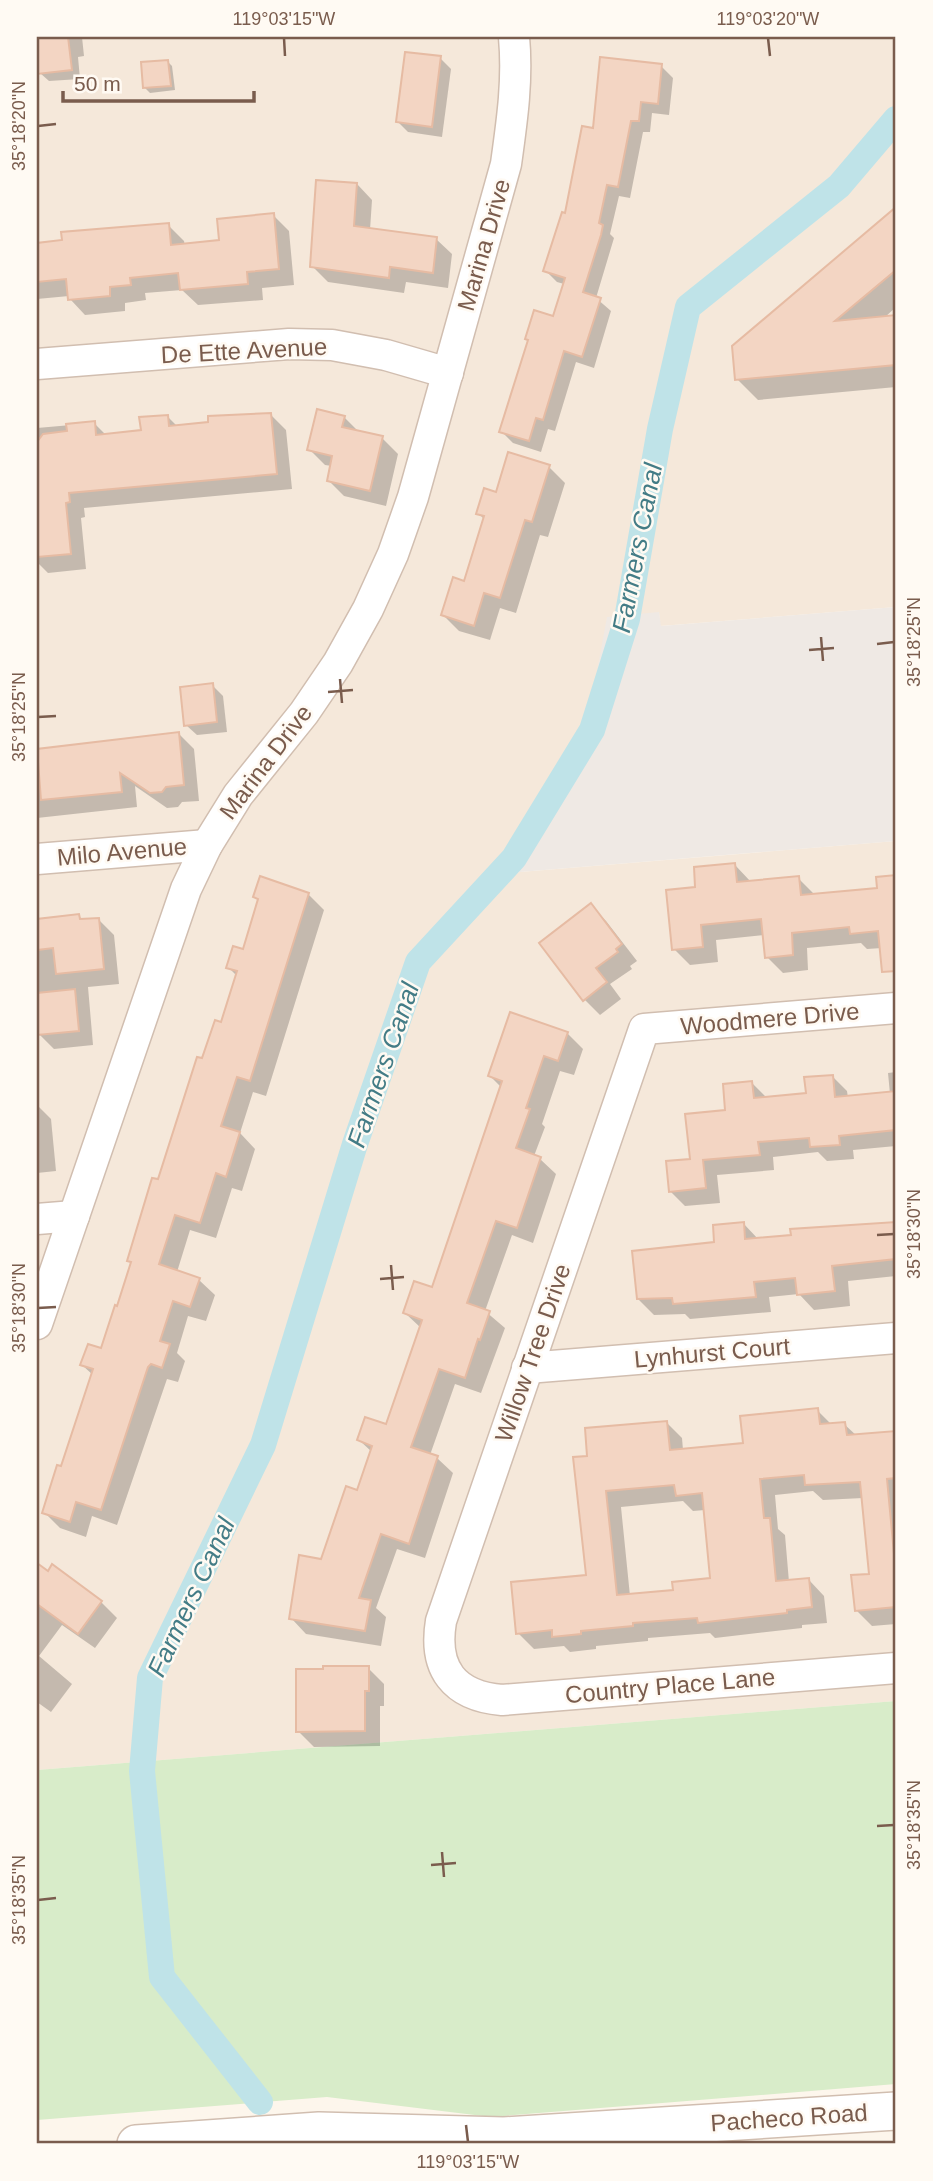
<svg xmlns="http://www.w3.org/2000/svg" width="933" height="2181" viewBox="0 0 933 2181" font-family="Helvetica,sans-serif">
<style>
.residential{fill:#f5e8da}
.industrial{fill:#efe9e4}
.green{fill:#d8ecc9}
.shadow{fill:#0003;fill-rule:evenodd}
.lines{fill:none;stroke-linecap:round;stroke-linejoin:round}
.canal{stroke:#bfe3e8;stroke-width:26}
.building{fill:#f3d5c3;stroke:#e6bba3;stroke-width:2;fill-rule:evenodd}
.minor-casing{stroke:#d1beb0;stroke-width:33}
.tertiary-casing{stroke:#d1beb0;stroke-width:40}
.minor{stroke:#fff;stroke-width:30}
.tertiary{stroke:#fff;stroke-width:37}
.ticks{fill:none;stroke:#7a5c4d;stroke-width:2.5}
.labels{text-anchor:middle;stroke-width:5;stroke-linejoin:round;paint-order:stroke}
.street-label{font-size:24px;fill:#7a5c4d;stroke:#fffaf3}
.water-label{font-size:26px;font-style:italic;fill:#437c86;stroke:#fffaf3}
.neatline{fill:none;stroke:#7a5c4d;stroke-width:2.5}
.ticks-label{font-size:18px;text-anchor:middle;fill:#7a5c4d}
</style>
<rect width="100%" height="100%" fill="#fdf6ec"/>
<polygon class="residential" points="37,37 896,37 896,607 660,626 659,612 592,698 576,747 555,787 496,874 896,841 896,1701 37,1770"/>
<polygon class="industrial" points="896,607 896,841 495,874 555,787 576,747 592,698 607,617 659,612 661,626"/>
<polygon class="green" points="896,1701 896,2084 491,2117 327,2097 37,2120 37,1770"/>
<g class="shadow">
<polygon points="37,37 82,37 84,56 78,57 80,79 49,81 40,73"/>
<polygon points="440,58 451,69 442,137 408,132 398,122"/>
<polygon points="167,61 172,66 175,90 150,93 145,88"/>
<polygon points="661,66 673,78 669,115 652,113 650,132 643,132 630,198 619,196 610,234 614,238 596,298 611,311 594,368 576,362 555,431 548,429 541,452 513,443 501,431 554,318 564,284 557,282 545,270 566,215 594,130"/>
<polygon points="357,184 372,200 370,230 436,239 452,254 448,288 406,282 404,293 328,282 312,266"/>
<polygon points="896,209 896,307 884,318 896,317 896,387 758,400 737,379 734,347"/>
<polygon points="273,215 289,231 294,285 262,288 263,300 198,305 182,290 145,293 146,300 125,303 125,311 85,315 70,299 69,296 37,299 37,244 168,225 184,241 185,246 221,242"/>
<polygon points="271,415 286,430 292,489 84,508 85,517 81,518 86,569 48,573 37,562 37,428 94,423 107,436 143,432 167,416 178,427"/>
<polygon points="344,417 359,432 382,438 398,454 386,506 344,496 328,480 332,466 325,465 309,449"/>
<polygon points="549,467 565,483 548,537 540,535 516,613 500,608 490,640 459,631 443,615 465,583 485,520 478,513 497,495"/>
<polygon points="212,685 223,696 227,732 197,735 186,725"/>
<polygon points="178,733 194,749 199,801 182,802 178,807 167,808 135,786 137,807 37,818 37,750 112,743 111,740"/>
<polygon points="735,865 751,882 798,878 814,894 879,890 878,879 896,877 896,962 882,948 867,949 861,943 807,948 808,970 783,973 767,957 765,935 716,940 718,962 690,965 674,949 697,889"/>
<polygon points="308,894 324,910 266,1096 253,1092 240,1133 255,1149 242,1191 232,1188 216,1238 190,1230 177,1272 199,1280 215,1295 206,1321 188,1316 177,1353 185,1361 178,1382 167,1379 117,1525 92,1516 86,1537 60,1528 44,1512 63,1468 93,1375 82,1365 102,1350 133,1264 129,1260 203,1060 222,1024 237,976 228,967 244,951 260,901 255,897"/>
<polygon points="591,906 606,921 637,961 630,966 632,969 610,984 621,999 600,1015 584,999"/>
<polygon points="79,916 83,921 99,920 114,935 119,984 88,987 93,1045 54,1049 39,1034 37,920"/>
<polygon points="567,1033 583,1049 574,1075 560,1071 542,1124 545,1127 534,1156 540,1159 556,1174 533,1243 512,1235 485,1311 505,1328 481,1393 455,1384 430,1455 437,1458 453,1473 425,1558 397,1549 376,1608 386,1617 381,1646 306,1634 291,1618 358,1492 372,1452 359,1440 387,1426 421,1328 405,1313 433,1289 501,1087 490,1076"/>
<polygon points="896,1072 896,1146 853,1150 854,1159 827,1161 818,1152 773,1157 774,1170 717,1175 720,1203 685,1206 670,1191 727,1111 752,1083 767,1098 808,1095 832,1076 847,1091 848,1098 890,1094 888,1073"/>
<polygon points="37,1105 51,1119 56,1171 37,1173"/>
<polygon points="743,1223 759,1240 896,1224 896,1276 848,1281 850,1306 814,1310 799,1294 769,1297 771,1312 690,1319 685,1314 654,1315 638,1299"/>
<path d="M 817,1410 L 832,1425 L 844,1424 L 857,1436 L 896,1433 L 896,1624 L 872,1626 L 856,1610 L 871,1575 L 863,1498 L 823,1500 L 813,1491 L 775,1495 L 778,1529 L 785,1535 L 789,1582 L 809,1580 L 824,1596 L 827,1623 L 802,1625 L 802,1628 L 715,1638 L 710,1633 L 648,1638 L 648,1641 L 596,1646 L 596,1649 L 570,1652 L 564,1646 L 534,1649 L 518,1633 L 588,1576 L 589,1458 L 666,1422 L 682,1438 L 683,1450 L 745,1445 ZM 683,1501 L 693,1511 L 705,1510 L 712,1580 L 675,1592 L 630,1596 L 621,1507 Z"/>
<polygon points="38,1566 48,1573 53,1566 101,1602 117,1618 95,1648 62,1625 39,1656 72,1684 51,1712 37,1702"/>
<polygon points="368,1668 384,1684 384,1706 380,1706 380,1746 314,1747 298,1731 324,1671"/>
</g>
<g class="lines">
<polyline class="canal" points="260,2102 162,1977 142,1771 150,1678 263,1445 355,1144 418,962 514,858 592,730 627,619 660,429 688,307 839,186 896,119"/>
</g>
<g class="building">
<polygon points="37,37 68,37 72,70 37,74"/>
<polygon points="405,52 441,56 432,127 396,122"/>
<polygon points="600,57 662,64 658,104 641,102 639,121 631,121 618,187 607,185 599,223 603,225 601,235 583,292 601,298 582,357 564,351 543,420 536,418 529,441 499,432 528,340 525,339 534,310 553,316 565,278 543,271 562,212 565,213 582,126 593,128"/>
<polygon points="168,60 171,86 143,88 141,62"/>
<polygon points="316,180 357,183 354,226 437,237 433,273 390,267 389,278 310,267"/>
<polygon points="896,207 896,270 835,321 896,315 896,365 735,380 732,346"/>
<polygon points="274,213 279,269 247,272 248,284 180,290 178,273 130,278 131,285 110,287 110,296 68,300 66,279 37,282 37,243 62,240 61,232 169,223 171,245 219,240 217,219"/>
<polygon points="317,409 345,416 342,427 383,436 370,491 327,481 332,456 307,450"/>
<polygon points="271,413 277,474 69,493 70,502 66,503 71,554 37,557 37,442 43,434 67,431 66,424 95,421 96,435 141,430 139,417 168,415 169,426 208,422 208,416"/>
<polygon points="508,452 550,465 532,522 525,520 500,598 484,593 474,626 441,615 453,577 464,581 484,516 476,514 484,488 496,492"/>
<polygon points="213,683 217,722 184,726 180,687"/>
<polygon points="179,732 184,785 166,787 162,792 150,793 120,773 122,792 41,800 37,749"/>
<polygon points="735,863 737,882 799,876 801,895 877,888 876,877 896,875 896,971 882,972 878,931 850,934 849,927 792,933 793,955 765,958 761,919 701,925 703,947 672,950 666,890 695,887 694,867"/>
<polygon points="260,876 309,893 250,1081 237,1077 221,1126 240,1132 226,1177 216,1173 200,1223 175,1215 159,1264 200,1278 190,1307 173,1301 160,1341 170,1344 162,1368 151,1364 148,1367 101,1510 76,1502 70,1522 42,1513 57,1465 61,1466 93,1369 80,1365 88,1344 101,1348 115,1305 117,1306 131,1262 127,1261 152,1178 158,1179 197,1057 202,1058 215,1020 221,1022 237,971 226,968 233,946 243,949 258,899 253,897"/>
<polygon points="591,903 622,944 616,949 618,952 596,968 607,982 583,1001 539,943"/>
<polygon points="79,914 80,919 99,918 104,969 56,974 53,948 37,950 37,919"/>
<polygon points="75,989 79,1031 37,1035 37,993"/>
<polygon points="510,1012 568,1032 558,1061 544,1056 526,1108 530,1109 516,1148 541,1157 517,1228 496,1221 467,1303 490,1311 480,1340 478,1339 465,1378 439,1369 411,1447 438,1456 409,1544 381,1534 359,1598 371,1600 365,1631 289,1619 299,1555 321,1559 346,1486 357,1490 372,1446 357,1440 365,1417 386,1424 422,1320 403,1313 414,1281 432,1287 502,1081 488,1076"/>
<polygon points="833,1075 835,1097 896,1091 896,1130 839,1136 840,1145 810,1147 809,1138 758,1142 760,1155 703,1160 706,1188 669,1192 666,1161 690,1159 685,1114 725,1110 723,1084 752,1081 754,1098 806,1093 804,1077"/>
<polygon points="744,1222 745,1239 791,1235 790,1229 896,1222 896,1259 832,1266 835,1291 797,1295 795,1278 754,1282 756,1297 673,1304 672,1298 637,1299 632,1251 714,1242 713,1225"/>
<path d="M 818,1408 L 820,1424 L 845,1422 L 847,1435 L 896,1431 L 896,1478 L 887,1479 L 896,1575 L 896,1607 L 855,1611 L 851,1575 L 869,1574 L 860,1482 L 805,1485 L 804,1475 L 760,1479 L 764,1518 L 770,1518 L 776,1581 L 809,1578 L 812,1607 L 787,1610 L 787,1613 L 698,1623 L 697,1618 L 633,1623 L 633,1626 L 581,1631 L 581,1634 L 552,1637 L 552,1630 L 516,1634 L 511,1582 L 586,1575 L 573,1457 L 587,1456 L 585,1428 L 667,1421 L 670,1450 L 743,1443 L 740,1416 ZM 674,1485 L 676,1496 L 702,1493 L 710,1578 L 672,1582 L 673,1590 L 617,1595 L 606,1491 Z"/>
<polygon points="37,1563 48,1571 52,1564 102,1601 78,1634 37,1604"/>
<polygon points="323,1666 369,1666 369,1691 365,1691 365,1731 296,1732 296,1669 323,1669"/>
</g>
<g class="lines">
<defs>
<g id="minor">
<polyline points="37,364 289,344 332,345 386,355 448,373"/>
<polyline points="37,859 207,845"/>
<path d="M 896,1008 L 644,1029 L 441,1621 C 433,1669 454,1696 502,1700 L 896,1668"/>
<polyline points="37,1219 74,1216"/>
<path d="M 37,1324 L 186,889 L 207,845 L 238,795 L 304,713 L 338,663 L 368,609 L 393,554 L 413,497 L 506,164 C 512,121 518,80 514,37"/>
<polyline points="527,1368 896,1338"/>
</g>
<polyline id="tertiary" points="136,2144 319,2131 504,2136 896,2111"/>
</defs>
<use href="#minor" class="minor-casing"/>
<use href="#tertiary" class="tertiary-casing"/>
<use href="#minor" class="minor"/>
<use href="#tertiary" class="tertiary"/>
</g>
<path class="ticks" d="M 284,38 L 285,56M 768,38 L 770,56M 38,126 L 56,124M 821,637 L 823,661M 877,644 L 894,642M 809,650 L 834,648M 340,679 L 342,703M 328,692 L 353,690M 38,717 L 56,716M 877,1235 L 894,1234M 391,1265 L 393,1290M 380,1279 L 404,1277M 38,1308 L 56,1307M 877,1826 L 894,1825M 442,1852 L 444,1877M 431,1865 L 456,1863M 38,1900 L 56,1898M 466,2125 L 468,2142"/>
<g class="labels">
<g class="street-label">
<text transform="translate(484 245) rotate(-74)" y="8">Marina Drive</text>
<text transform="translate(244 351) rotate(-3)" y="8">De Ette Avenue</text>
<text transform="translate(266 762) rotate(-53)" y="8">Marina Drive</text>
<text transform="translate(122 852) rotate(-5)" y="8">Milo Avenue</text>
<text transform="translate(770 1019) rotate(-5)" y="8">Woodmere Drive</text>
<text transform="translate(533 1353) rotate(-71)" y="8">Willow Tree Drive</text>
<text transform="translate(712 1353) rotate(-5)" y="8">Lynhurst Court</text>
<text transform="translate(670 1686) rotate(-5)" y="8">Country Place Lane</text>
<text transform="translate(789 2118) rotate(-4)" y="8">Pacheco Road</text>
</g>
<g class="water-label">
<text transform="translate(637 548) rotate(-79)" y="9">Farmers Canal</text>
<text transform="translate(383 1065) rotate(-71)" y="9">Farmers Canal</text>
<text transform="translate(191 1597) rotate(-65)" y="9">Farmers Canal</text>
</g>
</g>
<rect width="933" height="2181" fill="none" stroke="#fffaf3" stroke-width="77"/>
<path d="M63 91v10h191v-10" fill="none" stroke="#7a5c4d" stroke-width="3.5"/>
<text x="74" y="91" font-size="21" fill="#7a5c4d" stroke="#fffaf3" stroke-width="5" paint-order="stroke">50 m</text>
<rect x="38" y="38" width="856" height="2104" class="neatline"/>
<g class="ticks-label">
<text x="284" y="25">119°03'15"W</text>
<text x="768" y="25">119°03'20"W</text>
<text transform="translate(19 126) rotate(-90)" y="6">35°18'20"N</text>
<text transform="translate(914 642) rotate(-90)" y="6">35°18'25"N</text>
<text transform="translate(19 717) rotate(-90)" y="6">35°18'25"N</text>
<text transform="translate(914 1234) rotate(-90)" y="6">35°18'30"N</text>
<text transform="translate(19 1308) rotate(-90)" y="6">35°18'30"N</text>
<text transform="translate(914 1825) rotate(-90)" y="6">35°18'35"N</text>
<text transform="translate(19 1900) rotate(-90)" y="6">35°18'35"N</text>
<text x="468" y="2168">119°03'15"W</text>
</g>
</svg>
